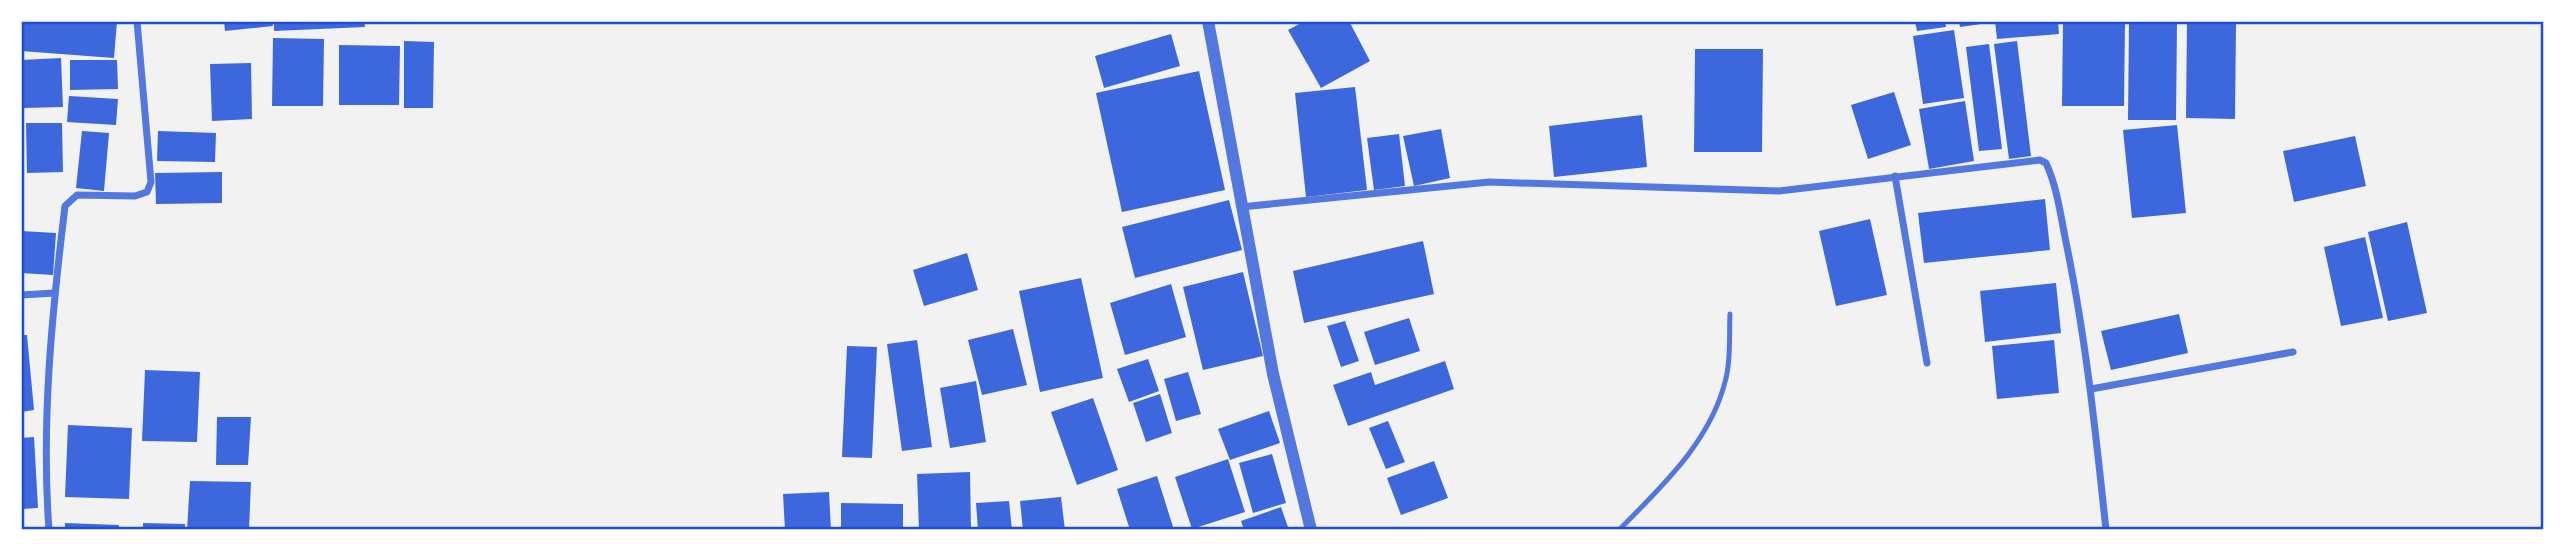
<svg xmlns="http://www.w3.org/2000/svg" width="2565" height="551" viewBox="0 0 2565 551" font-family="'Archivo Narrow',sans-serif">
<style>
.building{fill:#3d67dc}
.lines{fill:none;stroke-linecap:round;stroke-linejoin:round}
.service{stroke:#5277de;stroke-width:5}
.minor{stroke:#5277de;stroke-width:7}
.tertiary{stroke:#5277de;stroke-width:12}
.neatline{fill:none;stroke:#1d4ed8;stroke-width:2.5}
</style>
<rect width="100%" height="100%" fill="#f2f2f2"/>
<g class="building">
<polygon points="21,21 117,21 114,58 21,51"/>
<polygon points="224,21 272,21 273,26 225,31"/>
<polygon points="274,21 364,21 365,27 274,31"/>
<polygon points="1305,21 1349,21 1370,61 1321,88 1288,30"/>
<polygon points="1915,21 1945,21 1946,27 1917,31"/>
<polygon points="1959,21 1988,21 1988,23 1960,27"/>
<polygon points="1995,21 2058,21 2059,34 1997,39"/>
<polygon points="2063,21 2125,21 2124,106 2062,106"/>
<polygon points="2129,21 2177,21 2176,120 2128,120"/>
<polygon points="2187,21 2236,21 2235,119 2186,118"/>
<polygon points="1954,30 1964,98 1923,104 1913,36"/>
<polygon points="1171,34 1180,66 1104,88 1095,56"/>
<polygon points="273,38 324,39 323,106 272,106"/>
<polygon points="404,41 434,42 433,108 404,108"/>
<polygon points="2017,41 2031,156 2009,159 1994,44"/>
<polygon points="1989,44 2002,149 1979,151 1966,47"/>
<polygon points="339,45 400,46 399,105 339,105"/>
<polygon points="1695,49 1763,49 1762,152 1694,152"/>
<polygon points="61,58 63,107 23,108 21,60"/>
<polygon points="70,60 117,60 118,89 70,90"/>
<polygon points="251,63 252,119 212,121 210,64"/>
<polygon points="1199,71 1225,190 1122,212 1096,93"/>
<polygon points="1355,87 1367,190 1306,197 1295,93"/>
<polygon points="1894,92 1911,145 1868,159 1851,105"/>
<polygon points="69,96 118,99 116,125 67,122"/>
<polygon points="1965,101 1974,161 1929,169 1919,109"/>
<polygon points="1642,115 1647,167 1554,177 1549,126"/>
<polygon points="26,123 62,123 63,172 27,173"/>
<polygon points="2177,125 2186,213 2132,218 2123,130"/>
<polygon points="1441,129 1450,178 1414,186 1403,136"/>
<polygon points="82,131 109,133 104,191 76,188"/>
<polygon points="158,131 216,133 215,162 157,161"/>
<polygon points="1399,134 1405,186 1374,190 1367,138"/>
<polygon points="2355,136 2366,186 2294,202 2283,151"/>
<polygon points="222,172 222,203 156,204 155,173"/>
<polygon points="2045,199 2050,250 1924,263 1918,213"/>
<polygon points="1229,200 1242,250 1135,278 1122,227"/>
<polygon points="1870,219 1887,295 1836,306 1819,231"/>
<polygon points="2407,222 2427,313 2388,321 2368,232"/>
<polygon points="21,231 56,233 53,275 21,273"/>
<polygon points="2365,237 2383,318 2341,326 2324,247"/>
<polygon points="1423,241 1434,294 1304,323 1293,271"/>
<polygon points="967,253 978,290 924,306 913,270"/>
<polygon points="1243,272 1263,356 1203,370 1183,287"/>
<polygon points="1081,278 1103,378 1040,392 1019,291"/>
<polygon points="2056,283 2061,333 1985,342 1980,291"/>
<polygon points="1171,284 1186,337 1125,355 1110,303"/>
<polygon points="2179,314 2188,353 2111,370 2101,331"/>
<polygon points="1409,318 1420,351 1375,365 1364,332"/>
<polygon points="1345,321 1359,361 1341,367 1327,326"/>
<polygon points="1013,329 1027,385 982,395 968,340"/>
<polygon points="21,335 27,335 34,410 21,412"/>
<polygon points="917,340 932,447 902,451 887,344"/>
<polygon points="2054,340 2059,393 1997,399 1992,346"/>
<polygon points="847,346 877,347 872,458 842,457"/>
<polygon points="1148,359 1159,391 1129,402 1117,369"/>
<polygon points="1445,361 1454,389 1348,426 1333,385 1371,372 1375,385"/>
<polygon points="145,370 200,372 197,442 142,441"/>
<polygon points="1188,372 1201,414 1176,421 1164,379"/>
<polygon points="976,381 986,442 950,448 940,388"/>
<polygon points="1160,394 1172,433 1146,442 1133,403"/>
<polygon points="1093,398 1118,470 1077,485 1051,412"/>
<polygon points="1269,411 1280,443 1230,460 1218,429"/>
<polygon points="217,417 251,417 248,465 216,465"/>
<polygon points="1388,421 1405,462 1386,469 1369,428"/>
<polygon points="68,425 132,428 129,499 65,497"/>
<polygon points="34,437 38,508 21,509 21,438"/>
<polygon points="1272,454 1286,503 1253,513 1239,463"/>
<polygon points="1228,459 1245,512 1192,529 1175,477"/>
<polygon points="1434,461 1448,498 1401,515 1387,478"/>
<polygon points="970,472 971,530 919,530 917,474"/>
<polygon points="1157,476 1174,530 1130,530 1117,489"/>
<polygon points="190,481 251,482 249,530 187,530"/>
<polygon points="829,492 831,530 785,530 783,494"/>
<polygon points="1061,497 1065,530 1023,530 1020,501"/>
<polygon points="1009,501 1012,530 978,530 976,503"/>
<polygon points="841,503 903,504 903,530 841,530"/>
<polygon points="1281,507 1289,530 1244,530 1241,521"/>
<polygon points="65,523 119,525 119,530 65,530"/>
<polygon points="143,523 185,524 185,530 143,530"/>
</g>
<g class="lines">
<path class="service" d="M 1619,530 C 1662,486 1712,440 1726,378 C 1731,359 1729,334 1730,314"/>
<g class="minor">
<polyline points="1895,176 1927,363"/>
<path d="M 1241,207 L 1489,182 L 1779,191 L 2040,160 L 2046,163 C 2058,189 2061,219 2067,247 C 2086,340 2096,435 2106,530"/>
<polyline points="21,295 55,293"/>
<polyline points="2091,389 2293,352"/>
<path d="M 49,530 C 41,422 52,313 65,206 L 77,195 L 135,196 L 147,192 L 151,182 L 137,21"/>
</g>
<polyline class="tertiary" points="1208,21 1273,374 1311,530"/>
</g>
<rect width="2565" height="551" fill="none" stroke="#ffffff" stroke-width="46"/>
<rect x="23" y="23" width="2519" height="505" class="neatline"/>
</svg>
